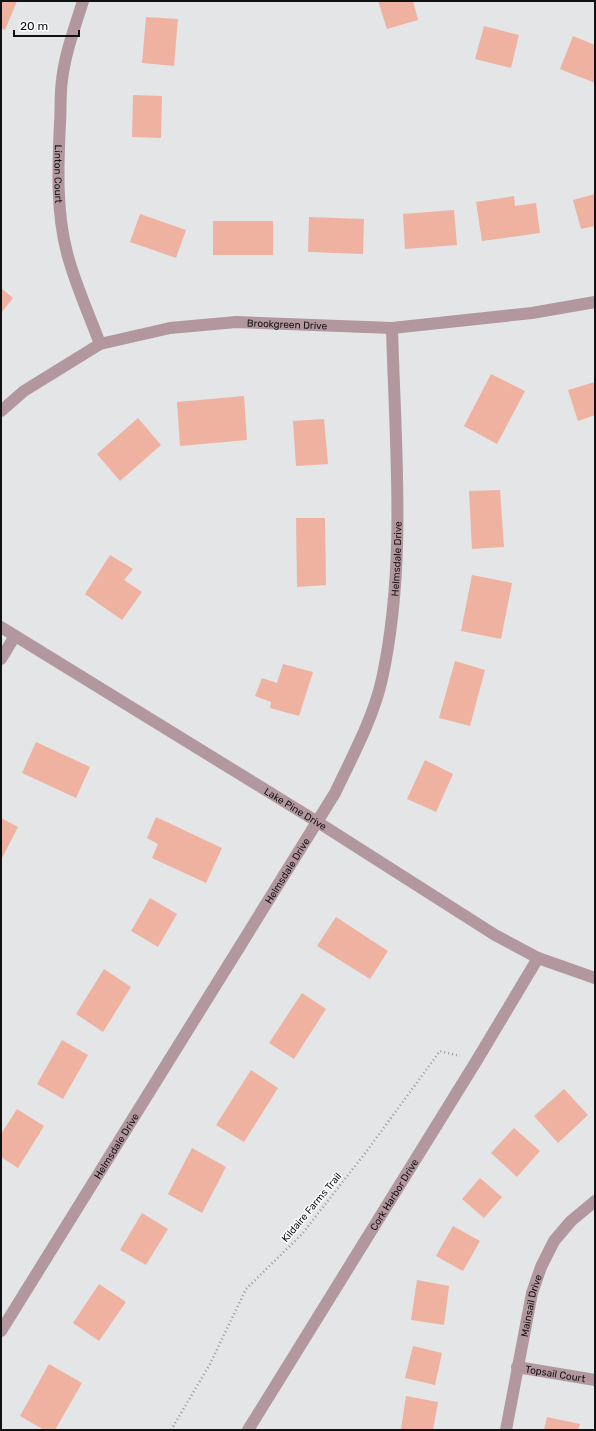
<svg xmlns="http://www.w3.org/2000/svg" width="596" height="1431" viewBox="0 0 596 1431" font-family="Rubik,sans-serif">
<style>
.building{fill:#efb2a1}
.lines{fill:none;stroke-linecap:round;stroke-linejoin:round}
.path{stroke:#97999a;stroke-width:2.5;stroke-dasharray:1 3;stroke-linecap:butt}
.minor{stroke:#b3979f;stroke-width:12}
.tertiary{stroke:#b3979f;stroke-width:12}
.labels{text-anchor:middle;stroke-width:3;stroke-linejoin:round;paint-order:stroke}
.street-label{font-size:10px;fill:#101112;stroke:#fff}
</style>
<rect width="100%" height="100%" fill="#e3e5e7"/>
<g class="building">
<polygon points="1,1 17,1 5,30 1,28"/>
<polygon points="378,1 413,1 418,20 387,29"/>
<polygon points="146,17 178,19 174,66 142,63"/>
<polygon points="484,26 519,35 511,68 475,59"/>
<polygon points="573,36 595,45 595,83 560,69"/>
<polygon points="133,95 162,96 161,138 132,137"/>
<polygon points="595,194 595,226 581,229 573,200"/>
<polygon points="514,196 515,206 536,203 540,233 482,241 476,202"/>
<polygon points="454,210 457,245 405,249 403,214"/>
<polygon points="140,214 186,230 176,258 130,242"/>
<polygon points="309,217 364,219 363,254 308,252"/>
<rect x="213" y="221" width="60" height="34"/>
<polygon points="1,288 13,298 1,313"/>
<polygon points="491,374 525,391 497,444 464,426"/>
<polygon points="595,382 595,415 578,421 568,390"/>
<polygon points="244,396 247,440 180,446 177,402"/>
<polygon points="138,418 161,445 120,481 97,454"/>
<polygon points="324,419 328,464 296,466 293,421"/>
<polygon points="500,490 504,547 472,549 469,491"/>
<polygon points="296,518 325,518 326,585 297,587"/>
<polygon points="110,555 133,569 124,580 142,592 122,620 85,594"/>
<polygon points="472,575 512,583 501,639 461,631"/>
<polygon points="455,661 485,670 470,726 439,718"/>
<polygon points="283,664 313,672 299,716 270,708 271,702 255,696 262,678 277,683"/>
<polygon points="36,742 90,767 76,798 22,773"/>
<polygon points="425,760 453,774 436,812 407,799"/>
<polygon points="156,817 222,848 206,883 152,858 158,844 147,838"/>
<polygon points="1,818 18,827 1,860"/>
<polygon points="150,898 177,914 158,947 131,931"/>
<polygon points="336,917 388,951 370,979 317,946"/>
<polygon points="104,969 131,987 103,1032 76,1014"/>
<polygon points="302,993 326,1009 294,1059 269,1043"/>
<polygon points="62,1040 88,1055 63,1099 37,1084"/>
<polygon points="251,1070 278,1088 244,1142 216,1125"/>
<polygon points="564,1089 588,1115 558,1143 534,1116"/>
<polygon points="17,1109 44,1126 18,1168 1,1157 1,1134"/>
<polygon points="514,1128 540,1151 517,1177 491,1153"/>
<polygon points="192,1148 226,1167 202,1213 168,1194"/>
<polygon points="480,1178 502,1197 484,1218 462,1199"/>
<polygon points="142,1213 168,1229 146,1265 120,1250"/>
<polygon points="453,1226 480,1241 463,1271 436,1256"/>
<polygon points="417,1280 449,1286 444,1325 411,1320"/>
<polygon points="99,1284 126,1302 99,1341 73,1323"/>
<polygon points="413,1346 442,1353 435,1385 405,1378"/>
<polygon points="49,1364 82,1383 55,1430 44,1430 20,1416"/>
<polygon points="406,1396 438,1402 433,1430 401,1429"/>
<polygon points="547,1417 580,1424 578,1430 544,1430"/>
</g>
<g class="lines">
<polyline class="path" points="171,1430 210,1364 246,1289 302,1234 366,1152 440,1051 460,1056"/>
<g class="minor">
<path id="s1" d="M 83,1 C 75,27 65,53 62,80 C 60,94 61,109 60,123 C 58,165 56,211 67,253 C 75,284 89,314 100,344"/>
<path id="s2" d="M 1,411 L 24,391 L 100,344 L 170,328 L 236,322 L 392,328 L 532,313 L 595,302"/>
<polyline points="1,659 15,636"/>
<path id="s3" d="M 1,1331 L 335,793 C 352,757 373,719 382,679 C 407,564 395,444 392,328"/>
<path id="s4" d="M 517,1367 L 595,1380"/>
<path id="s5" d="M 248,1430 L 477,1060 L 538,958"/>
<path id="s6" d="M 506,1430 L 532,1293 L 541,1267 L 554,1241 L 571,1221 L 595,1201"/>
</g>
<path class="tertiary" id="s7" d="M 1,627 L 316,821 L 495,935 L 538,958 L 595,978"/>
</g>
<g class="labels">
<g class="street-label">
<text dy="4" stroke="none"><textPath href="#s1" startOffset="176">Linton Court</textPath></text>
<text dy="4" stroke="none"><textPath href="#s2" startOffset="309">Brookgreen Drive</textPath></text>
<text dy="4" stroke="none"><textPath href="#s3" startOffset="878">Helmsdale Drive</textPath></text>
<text dy="4" stroke="none"><textPath href="#s7" startOffset="346">Lake Pine Drive</textPath></text>
<text dy="4" stroke="none"><textPath href="#s3" startOffset="542">Helmsdale Drive</textPath></text>
<text dy="4" stroke="none"><textPath href="#s3" startOffset="218">Helmsdale Drive</textPath></text>
<text dy="4" stroke="none"><textPath href="#s5" startOffset="277">Cork Harbor Drive</textPath></text>
<text transform="translate(311 1207) rotate(-50)" y="4">Kildaire Farms Trail</text>
<text dy="4" stroke="none"><textPath href="#s6" startOffset="127">Mainsail Drive</textPath></text>
<text dy="4" stroke="none"><textPath href="#s4" startOffset="39">Topsail Court</textPath></text>
</g>
</g>
<rect width="596" height="1431" fill="none" stroke="#101112" stroke-width="4"/>
<path d="M14 30v6h65v-6" fill="none" stroke="#101112" stroke-width="2"/>
<text x="20" y="30" font-size="12" fill="#101112" stroke="#ffffff" stroke-width="3" paint-order="stroke">20 m</text>
</svg>
